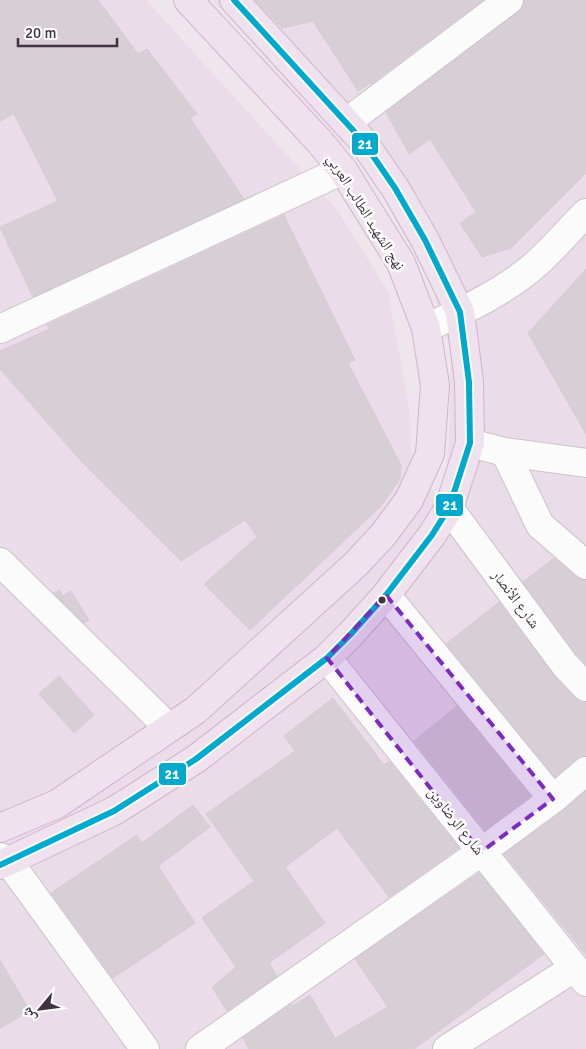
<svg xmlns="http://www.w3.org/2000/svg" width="586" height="1049" viewBox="0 0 586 1049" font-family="Signika,'Noto Naskh Arabic',sans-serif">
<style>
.residential{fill:#ebdce9}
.building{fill:#d7ced6;stroke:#d6ccd5}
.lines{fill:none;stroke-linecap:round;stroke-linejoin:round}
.minor-casing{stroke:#ccc2ca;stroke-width:30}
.tertiary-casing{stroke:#ccc2ca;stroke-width:30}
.primary-casing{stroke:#cfb4cc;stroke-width:30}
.minor{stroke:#fcfbfc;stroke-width:28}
.tertiary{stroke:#fcfbfc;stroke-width:28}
.primary{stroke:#efe2ee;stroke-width:28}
.bus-1-casing{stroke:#fff;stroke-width:10}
.bus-1{stroke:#00a9ce;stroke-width:6}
.marked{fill:#7b2cbf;fill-opacity:0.2;stroke:#7b2cbf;stroke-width:4;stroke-dasharray:10 6;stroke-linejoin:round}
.bus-dot{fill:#423342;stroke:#fff;stroke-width:2}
.labels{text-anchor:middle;stroke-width:5;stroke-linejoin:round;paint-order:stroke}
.street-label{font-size:15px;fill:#423342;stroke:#fff}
.line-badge{stroke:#fff;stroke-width:2}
.badge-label{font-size:14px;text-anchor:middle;font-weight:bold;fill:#fff}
</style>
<rect width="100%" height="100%" fill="#eee6ec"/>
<g class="residential">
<polygon points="0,0 146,0 338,211 388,292 409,408 412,466 430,487 570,678 586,695 586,1049 0,1049"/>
<polygon points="213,0 586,0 586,691 443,502 449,440 451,355 431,282 370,174"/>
</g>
<g class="building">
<polygon points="0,0 98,0 138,54 147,49 197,114 190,118 244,199 33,297 0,227 58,201 14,114 0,121"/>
<polygon points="255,0 483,0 371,84 370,83 358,91 313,21 282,28"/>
<polygon points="524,0 586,0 586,173 511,248 482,257 460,223 476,212 430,139 409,154 386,112 518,12 523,7"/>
<polygon points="284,215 355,360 348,363 401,465 400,479 381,506 250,630 204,584 257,537 245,520 181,561 81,461 0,369 0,351 49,329 47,325"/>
<polygon points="586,269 586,434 528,333"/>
<polygon points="554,558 576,577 586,580 586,664 577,655 523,582"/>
<polygon points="59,590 63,596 71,591 89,620 84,623 54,593"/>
<polygon points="499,602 554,676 575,698 581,702 586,702 586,756 576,759 555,777 446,644"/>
<polygon points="59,676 94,715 74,733 39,694"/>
<polygon points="333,698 384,765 389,761 459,848 389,897 337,828 285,867 325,923 269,963 277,976 227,1011 212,987 236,967 202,918 254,881 206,814 295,751 284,736"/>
<polygon points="457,706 530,796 485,830 414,741"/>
<polygon points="586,791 586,955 504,854 562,812"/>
<polygon points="193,805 210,827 158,866 195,923 113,978 51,893 137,835 142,843"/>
<polygon points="479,873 544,954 414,1049 249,1049 243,1038 292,1004 293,1006 310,995 335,1038 388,1007 355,959"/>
<polygon points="0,960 30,1011 0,1028"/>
</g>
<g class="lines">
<defs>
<g id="minor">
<polyline points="347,122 509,0"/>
<polyline points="0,329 343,170"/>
<polyline points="470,443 505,452 586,463"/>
<polyline points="505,452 540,525 586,565"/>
<polyline points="449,508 565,665 586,687"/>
<polyline points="0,562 169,728"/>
<polyline points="386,595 553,799"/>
<polyline points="327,658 586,982"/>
<polyline points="0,857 9,862 145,1049"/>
<polyline points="200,1049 481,852 553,799 586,771"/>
<polyline points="447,1049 574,968"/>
</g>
<path id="tertiary" d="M 426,328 C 463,311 504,292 535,265 C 553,249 569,230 586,213"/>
<g id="primary">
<polyline points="0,828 57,804 196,710 356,564 383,535 409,500 430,454 435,385 426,328 401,263 343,170 319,141 188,0"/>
<polyline points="0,865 114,811 196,759 327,658 350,635 386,595 432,535 449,508 470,443 469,382 460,312 425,240 395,188 362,140 234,0"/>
</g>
</defs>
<use href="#minor" class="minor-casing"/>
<use href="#tertiary" class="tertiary-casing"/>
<use href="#primary" class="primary-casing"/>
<use href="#minor" class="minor"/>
<use href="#tertiary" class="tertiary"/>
<use href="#primary" class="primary"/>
<defs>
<polyline id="bus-1" points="0,865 114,811 196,759 327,658 350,635 386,595 432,535 449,508 470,443 469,382 460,312 425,240 395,188 362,140 234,0"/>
</defs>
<use href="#bus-1" class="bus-1-casing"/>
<use href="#bus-1" class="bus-1"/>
</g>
<path class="marked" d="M 386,595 L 553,799 L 481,852 L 327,658 Z"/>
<circle class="bus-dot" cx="382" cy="600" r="4.5"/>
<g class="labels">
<g class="street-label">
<text transform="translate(366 212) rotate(58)" y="5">نهج الشهيد الطالب العربي</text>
<text transform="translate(516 599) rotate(53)" y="5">شارع الأنصار</text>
<text transform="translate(456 821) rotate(52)" y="5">شارع الرضاوين</text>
</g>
</g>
<g class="line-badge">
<rect x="351" y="132" width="28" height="24" rx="5" fill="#00a9ce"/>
<rect x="435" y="493" width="29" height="24" rx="5" fill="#00a9ce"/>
<rect x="158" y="762" width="29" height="24" rx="5" fill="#00a9ce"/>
</g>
<g class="badge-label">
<text x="365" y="149">21</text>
<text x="450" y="510">21</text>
<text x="172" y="779">21</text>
</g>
<g transform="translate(40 1009) rotate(241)" stroke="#ffffff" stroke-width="4" paint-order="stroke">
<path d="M0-4L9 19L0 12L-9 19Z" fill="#423342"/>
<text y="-8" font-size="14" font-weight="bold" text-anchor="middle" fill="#423342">ش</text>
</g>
<path d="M18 38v8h99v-8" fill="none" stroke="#423342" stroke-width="2.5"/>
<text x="25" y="38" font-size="15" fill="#423342" stroke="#ffffff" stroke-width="4" paint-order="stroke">20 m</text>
</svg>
